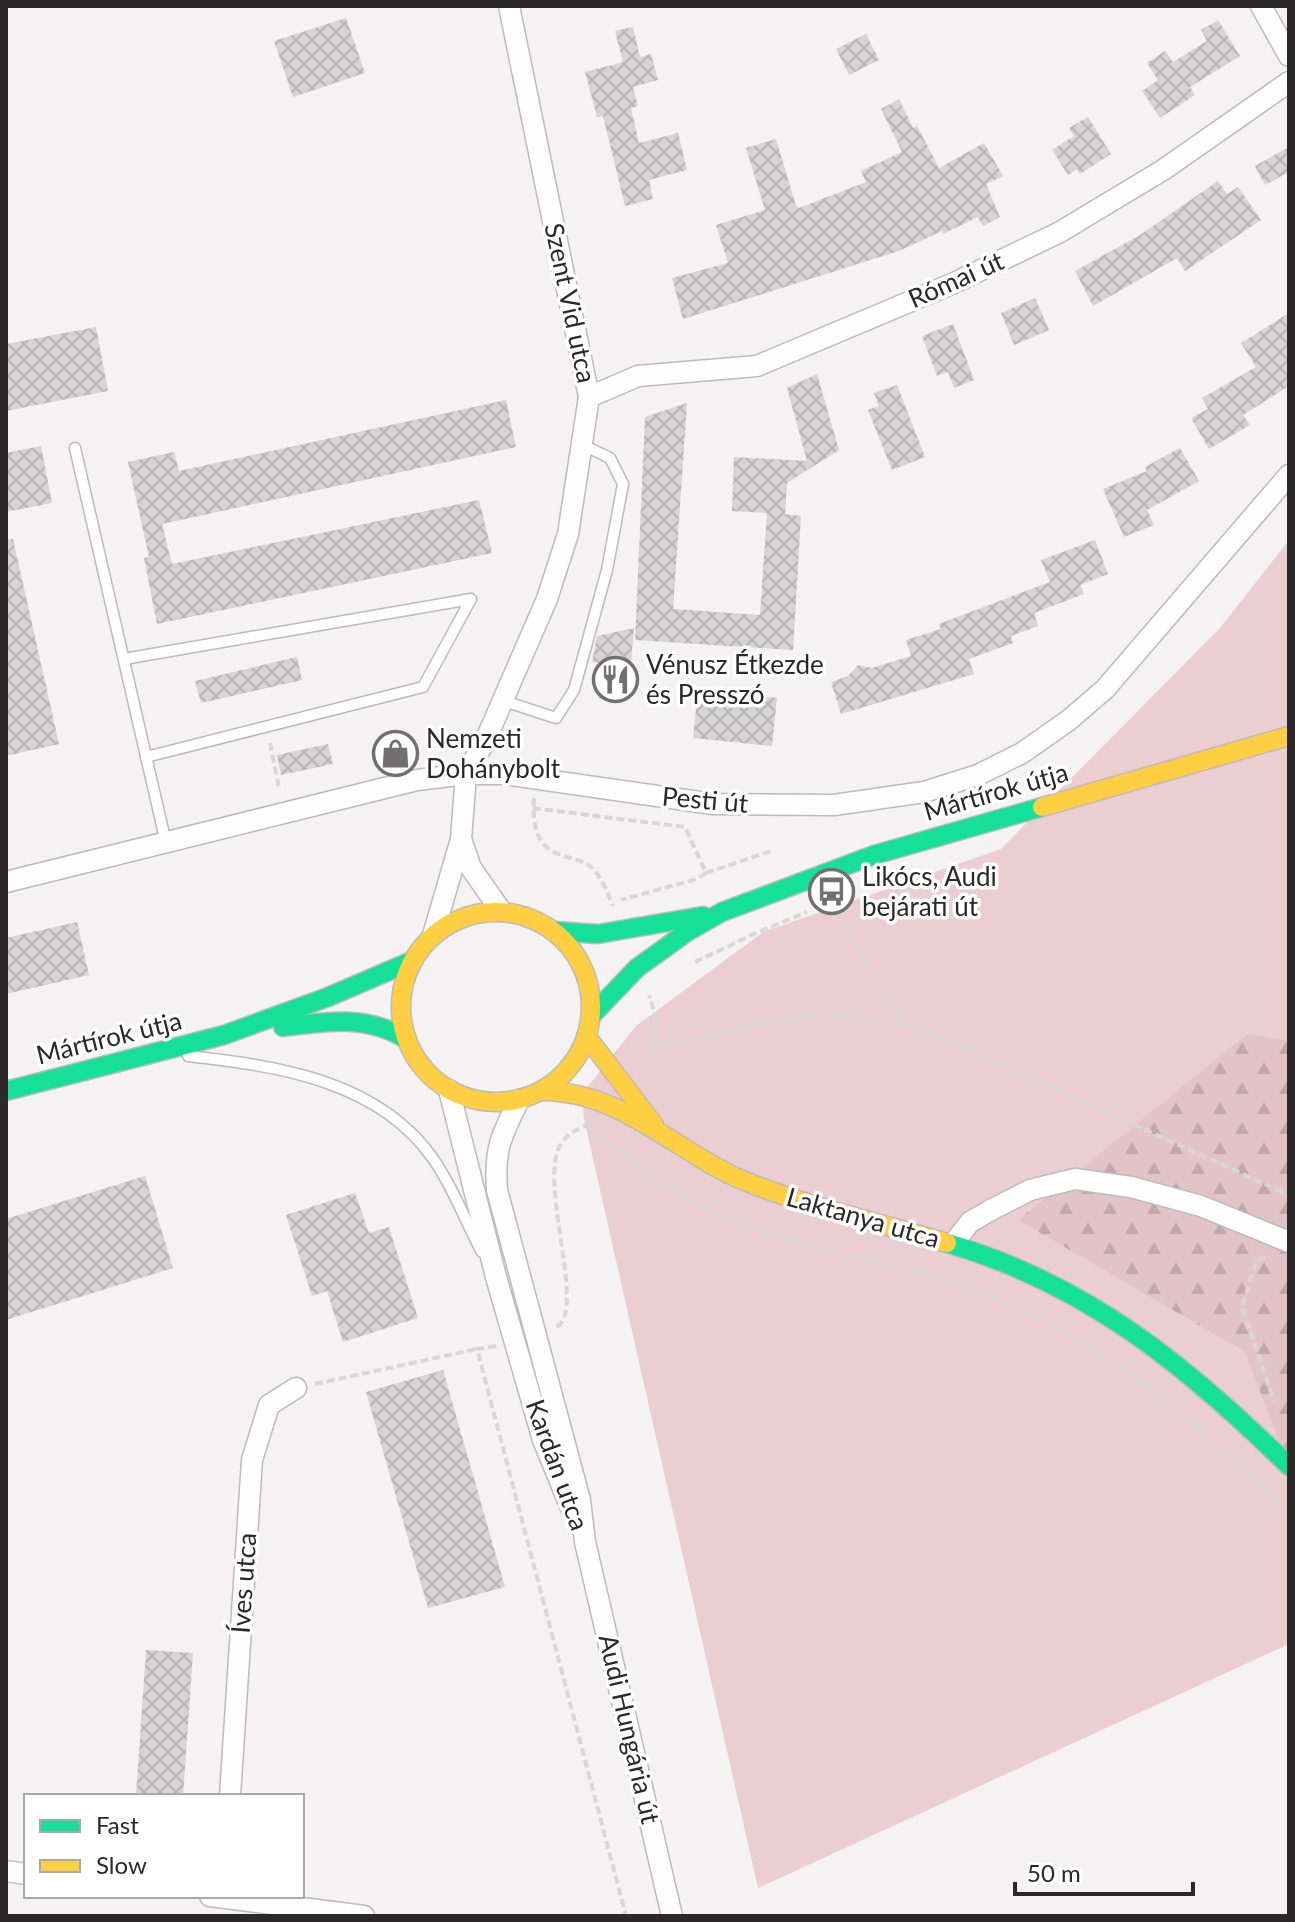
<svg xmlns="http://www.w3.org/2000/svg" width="1295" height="1922" viewBox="0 0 1295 1922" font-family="Lato,sans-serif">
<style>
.grass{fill:#eaced2}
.forest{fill:url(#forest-firs)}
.building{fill:url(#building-cross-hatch)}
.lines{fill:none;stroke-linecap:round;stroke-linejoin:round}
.lane-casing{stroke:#bcbbbb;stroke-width:13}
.street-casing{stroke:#bcbbbb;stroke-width:23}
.fast-casing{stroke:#bcbbbb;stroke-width:21}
.slow-casing{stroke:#bcbbbb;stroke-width:21}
.path{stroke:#d7d7d7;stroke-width:4;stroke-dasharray:8 4;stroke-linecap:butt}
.lane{stroke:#fdfdfd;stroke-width:10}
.street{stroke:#fdfdfd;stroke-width:20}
.fast{stroke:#16e098;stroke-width:18}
.slow{stroke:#ffcf43;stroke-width:18}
.labels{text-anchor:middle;stroke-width:7;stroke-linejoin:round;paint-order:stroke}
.street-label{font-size:26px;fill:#2a2828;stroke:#fff}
.poi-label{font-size:26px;fill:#2a2828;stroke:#fff;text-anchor:start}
</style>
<defs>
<pattern id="forest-firs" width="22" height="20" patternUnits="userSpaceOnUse" patternTransform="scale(2)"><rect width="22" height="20" fill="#e2c4c8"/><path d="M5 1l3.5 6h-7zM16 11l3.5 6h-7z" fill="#c2a8ac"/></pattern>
<pattern id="building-cross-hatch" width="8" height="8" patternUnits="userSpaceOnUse" patternTransform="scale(2)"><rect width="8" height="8" fill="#d5d3d4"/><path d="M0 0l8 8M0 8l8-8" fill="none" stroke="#b7b5b6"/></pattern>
</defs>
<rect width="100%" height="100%" fill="#f4f2f3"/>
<polygon class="grass" points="1289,540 1289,1041 1248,1033 1019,1220 1246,1352 1289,1468 1289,1644 758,1888 584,1119 582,1094 636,1026 763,932 1001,849 1220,628"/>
<polygon class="forest" points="1248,1033 1289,1041 1289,1468 1245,1352 1018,1220"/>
<g class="building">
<polygon points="346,18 365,73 293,97 274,41"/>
<polygon points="1218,20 1240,56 1190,87 1195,95 1160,118 1142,91 1158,80 1147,63 1165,51 1173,62 1207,41 1201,30"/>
<polygon points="633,27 640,57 651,54 658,80 633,87 638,106 631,108 639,143 678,133 687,170 649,180 653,199 625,206 603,116 597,117 585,72 623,62 615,31"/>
<polygon points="866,34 879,60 849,75 836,49"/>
<polygon points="899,99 913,128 917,126 939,168 984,143 1003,176 986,184 1000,217 983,226 978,217 943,234 942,231 899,251 683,319 672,278 728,263 716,225 765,210 746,148 776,139 796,206 799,208 866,182 861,171 902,152 881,109"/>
<polygon points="1088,117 1111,154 1080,174 1077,169 1068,175 1052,150 1074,136 1069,128"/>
<polygon points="1289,147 1289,172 1265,185 1255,166"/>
<polygon points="1218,181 1227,194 1238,187 1261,220 1185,271 1177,258 1093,306 1075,271 1140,235"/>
<polygon points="1035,298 1049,330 1014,345 1001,313"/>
<polygon points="1289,313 1289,386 1243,415 1250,425 1209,449 1191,418 1208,409 1202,398 1256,367 1241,343"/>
<polygon points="953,324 974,380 954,388 948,372 937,376 922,336"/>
<polygon points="96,327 108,391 6,411 6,344"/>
<polygon points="817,374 839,450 787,483 785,514 801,516 793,650 635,640 645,417 687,403 673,609 760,615 767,513 732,511 734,457 807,461 787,388"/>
<polygon points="897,385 925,457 892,470 868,410 879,406 874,393"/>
<polygon points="506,400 516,447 162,524 172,564 479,500 492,553 157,624 144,558 149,557 128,462 174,452 179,471"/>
<polygon points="41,446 52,503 6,512 6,453"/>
<polygon points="1180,448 1199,481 1147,510 1154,525 1124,537 1103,489 1147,471 1145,467"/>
<polygon points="13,539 59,744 6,756 6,540"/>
<polygon points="1095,540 1108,574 1080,585 1084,594 1034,613 1038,626 1011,636 1013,643 969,659 974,674 841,714 831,682 848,676 858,665 872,668 911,656 906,640 941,629 939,624 1050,582 1041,560"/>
<polygon points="634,628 628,697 599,699 601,663 592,662 597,636"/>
<polygon points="297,657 302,680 201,703 195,681"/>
<polygon points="698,690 777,698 772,746 693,738"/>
<polygon points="328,744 333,764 281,775 277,755"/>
<polygon points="77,922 89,975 6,994 6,938"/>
<polygon points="145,1176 173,1268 6,1320 6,1219"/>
<polygon points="355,1193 369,1233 389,1227 418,1318 343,1342 327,1291 312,1296 286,1215"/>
<polygon points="443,1370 505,1587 428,1608 366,1392"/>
<polygon points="146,1650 193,1653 183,1796 136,1796"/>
</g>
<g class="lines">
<defs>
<g id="lane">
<polyline points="75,448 166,843"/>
<polyline points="124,659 471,599 423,687 146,757"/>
<polyline points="501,700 556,718 574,690 607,570 623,484 610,458 583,445"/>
<path d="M 188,1056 C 277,1066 379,1080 434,1160 C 454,1189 465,1221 482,1252"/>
</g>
<g id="street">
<polyline points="1261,6 1289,56"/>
<polyline points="589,397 638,376 757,366 954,283 1060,232 1163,170 1289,82"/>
<polyline points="461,839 471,868 501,911"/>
<polyline points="6,882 417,780 466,774 503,774 713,804 834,805 924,792 978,775 1022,753 1069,720 1105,689 1289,475"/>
<polyline points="433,935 461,839 466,774 486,739 547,599 568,534 589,397 509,6"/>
<polyline points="449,1090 496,1277 543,1440 571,1508"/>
<path d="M 519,1100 C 501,1136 494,1149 497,1190 L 580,1500 L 585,1542 L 672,1916"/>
<polyline points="953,1244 970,1222 991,1210 1030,1190 1075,1179 1131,1187 1201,1206 1289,1242"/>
<polyline points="230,1796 252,1460 269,1405 296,1388"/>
<polyline points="6,1871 26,1874"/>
<polyline points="210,1896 364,1916"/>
</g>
<g id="fast">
<polyline points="554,931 598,934 703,916"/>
<polyline points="591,1016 637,968 687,932 722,912 874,855 1042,807"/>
<path d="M 283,1027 C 327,1021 367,1015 406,1039"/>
<polyline points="6,1091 224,1035 328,997 412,961"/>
<path d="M 947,1243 C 1089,1285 1185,1365 1289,1466"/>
</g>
<g id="slow">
<polyline points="1042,807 1289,736"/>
<circle cx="496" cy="1007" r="95"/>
<polyline points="587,1037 654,1125"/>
<path d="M 542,1091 C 623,1091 676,1153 747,1182 C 812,1208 881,1223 947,1243"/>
</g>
</defs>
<use href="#lane" class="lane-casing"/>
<use href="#street" class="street-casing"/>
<use href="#fast" class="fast-casing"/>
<use href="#slow" class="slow-casing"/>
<g class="path">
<polyline points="270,743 279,788"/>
<path d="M 534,798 C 533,823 534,846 561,855 C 572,859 582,860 591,867 C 602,877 607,892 613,906"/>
<polyline points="533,808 685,827 706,873 697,879 621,900"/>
<polyline points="706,873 774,850"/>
<polyline points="827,904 830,903 904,1025"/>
<polyline points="695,962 758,932 807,912"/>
<polyline points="654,1047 797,1017 835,1016 904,1025 965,1048 1289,1195"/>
<path d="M 641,1065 C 661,1040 659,1024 649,995"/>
<path d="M 587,1126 C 635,1170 705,1214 768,1234 C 826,1252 885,1263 944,1280 C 968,1287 993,1298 1017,1308 C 1124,1353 1208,1436 1289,1516"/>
<polyline points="1265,1256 1256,1262 1242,1307 1274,1401"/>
<path d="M 557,1327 C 587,1309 537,1180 561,1144 C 571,1128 579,1132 590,1122"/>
<polyline points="496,1346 477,1349 626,1916"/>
<polyline points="315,1384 477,1349"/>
</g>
<use href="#lane" class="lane"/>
<use href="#street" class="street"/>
<use href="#fast" class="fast"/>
<use href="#slow" class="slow"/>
</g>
<defs>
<symbol id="restaurant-ring" viewBox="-11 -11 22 22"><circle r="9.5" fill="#fff" stroke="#716f6f" stroke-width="1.5"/><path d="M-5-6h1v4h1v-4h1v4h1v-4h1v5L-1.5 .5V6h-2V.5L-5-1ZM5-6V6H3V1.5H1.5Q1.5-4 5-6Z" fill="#716f6f"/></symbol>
<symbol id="shop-ring" viewBox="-11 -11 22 22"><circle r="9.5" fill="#fff" stroke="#716f6f" stroke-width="1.5"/><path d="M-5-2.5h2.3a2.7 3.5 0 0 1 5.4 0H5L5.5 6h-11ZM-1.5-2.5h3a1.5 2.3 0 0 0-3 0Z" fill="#716f6f"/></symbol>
<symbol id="bus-ring" viewBox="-11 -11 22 22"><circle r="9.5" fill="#fff" stroke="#716f6f" stroke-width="1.5"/><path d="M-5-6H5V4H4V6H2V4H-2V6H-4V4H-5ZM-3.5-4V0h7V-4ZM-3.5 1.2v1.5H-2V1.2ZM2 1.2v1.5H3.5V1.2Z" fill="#716f6f"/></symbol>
</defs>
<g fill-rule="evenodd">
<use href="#restaurant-ring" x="590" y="654" width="51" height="51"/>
<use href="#shop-ring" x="370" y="728" width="51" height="51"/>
<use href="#bus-ring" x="806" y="866" width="51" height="51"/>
</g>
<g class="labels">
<g class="street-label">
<text transform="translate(956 280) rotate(-24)" y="9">Római út</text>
<text transform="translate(570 303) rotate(78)" y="9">Szent Vid utca</text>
<text transform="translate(996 792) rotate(-16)" y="9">Mártírok útja</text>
<text transform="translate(705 800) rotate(5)" y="9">Pesti út</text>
<text transform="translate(109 1038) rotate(-14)" y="9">Mártírok útja</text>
<text transform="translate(863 1218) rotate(16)" y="9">Laktanya utca</text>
<text transform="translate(557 1465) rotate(70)" y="9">Kardán utca</text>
<text transform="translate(244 1583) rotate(-86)" y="9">Íves utca</text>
<text transform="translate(629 1729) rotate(77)" y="9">Audi Hungária út</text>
</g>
<g class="poi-label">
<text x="646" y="674">Vénusz Étkezde<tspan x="646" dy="30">és Presszó</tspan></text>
<text x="426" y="748">Nemzeti<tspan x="426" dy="30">Dohánybolt</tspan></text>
<text x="862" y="886">Likócs, Audi<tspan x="862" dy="30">bejárati út</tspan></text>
</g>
</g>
<rect width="1295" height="1922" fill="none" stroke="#2a2828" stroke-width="16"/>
<rect x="24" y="1794" width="280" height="104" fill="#ffffff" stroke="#aaa9a9" stroke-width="2"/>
<rect x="40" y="1820" width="40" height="12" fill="#16e098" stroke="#aaa9a9" stroke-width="2"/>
<text x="96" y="1834" font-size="24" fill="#2a2828">Fast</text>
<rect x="40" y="1860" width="40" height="12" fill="#ffcf43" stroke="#aaa9a9" stroke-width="2"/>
<text x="96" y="1874" font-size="24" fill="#2a2828">Slow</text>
<path d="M1015 1882v12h178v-12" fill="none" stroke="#2a2828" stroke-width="4"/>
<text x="1027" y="1882" font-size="24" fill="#2a2828" stroke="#ffffff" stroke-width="6" paint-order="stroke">50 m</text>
</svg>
